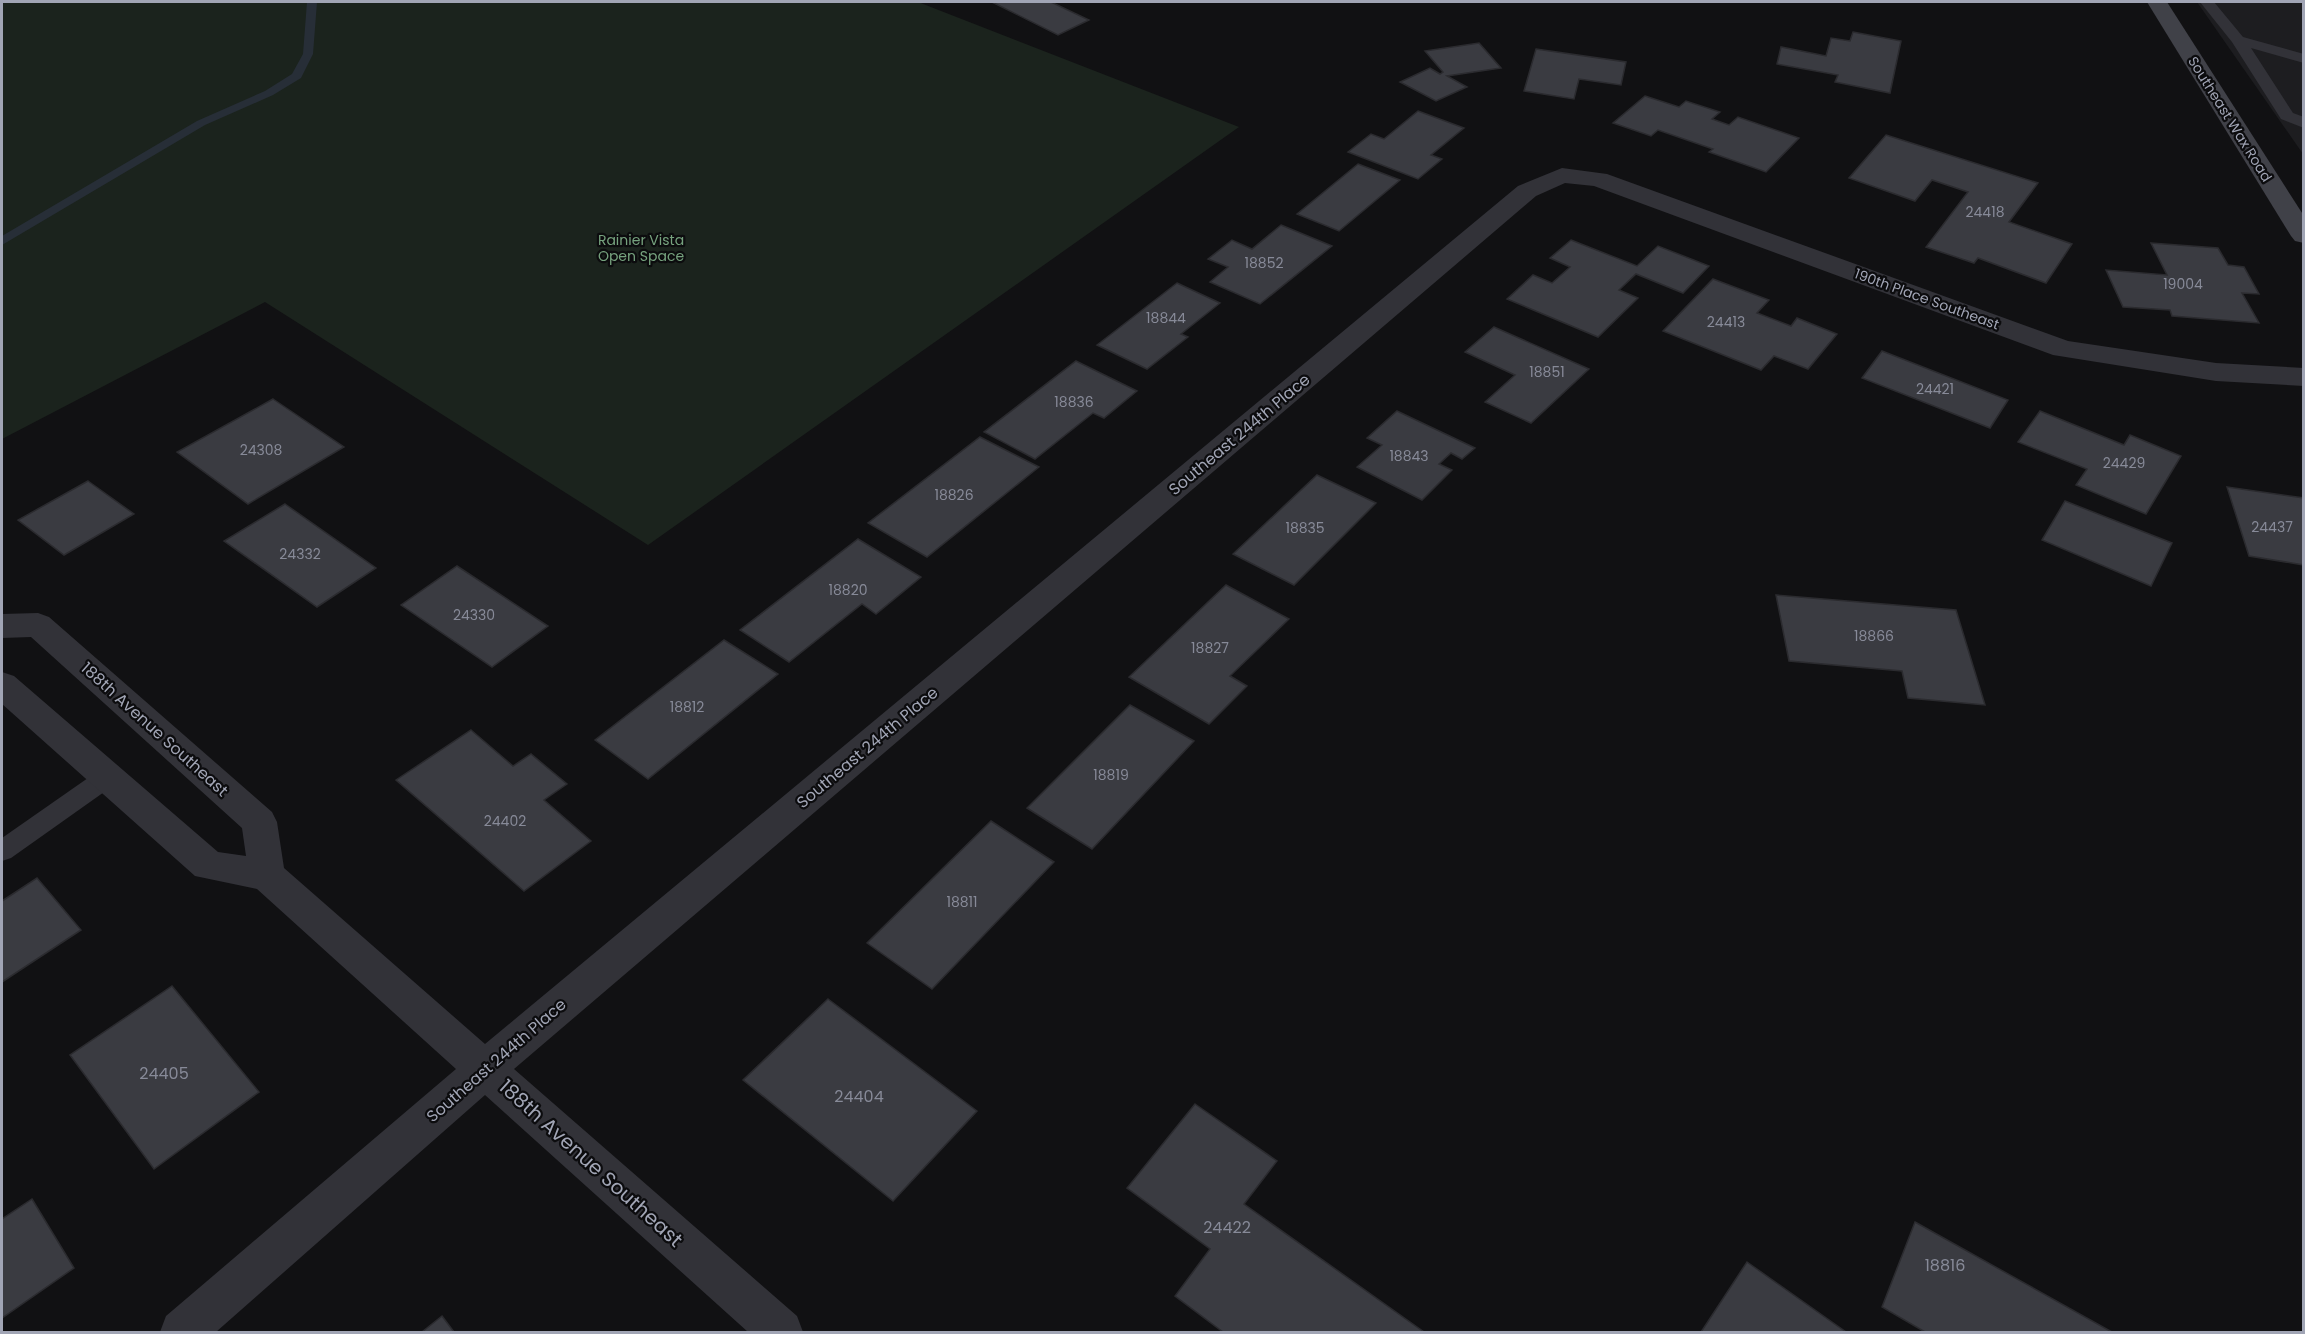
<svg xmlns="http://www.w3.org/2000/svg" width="2305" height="1334" viewBox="0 0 2305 1334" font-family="Poppins,sans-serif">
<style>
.built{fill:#1d1d20}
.green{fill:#1b231d}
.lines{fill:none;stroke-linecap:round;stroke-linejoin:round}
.stream{fill:#272e37;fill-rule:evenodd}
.building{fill:#3a3b41;stroke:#2b2b2f;stroke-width:1.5}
.lane{fill:#323238;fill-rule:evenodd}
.street{fill:#323238;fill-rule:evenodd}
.secondary{fill:#404148;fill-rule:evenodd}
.labels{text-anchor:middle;stroke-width:4.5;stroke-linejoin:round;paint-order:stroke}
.far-street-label{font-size:14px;fill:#a1a5b5;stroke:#0c0c0e}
.number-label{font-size:14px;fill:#878a98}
.far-park-label{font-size:14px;fill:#76a27e;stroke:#0c0c0e}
.street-label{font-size:16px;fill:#a1a5b5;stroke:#0c0c0e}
.near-number-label{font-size:16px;fill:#878a98}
.near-street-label{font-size:20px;fill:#a1a5b5;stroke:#0c0c0e}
</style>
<rect width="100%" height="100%" fill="#111113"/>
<polygon class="built" points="2197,2 2303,2 2303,154"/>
<polygon class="green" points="5,2 918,2 1239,127 648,545 265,302 2,439 2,3"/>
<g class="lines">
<polygon class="stream" points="307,2 317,2 313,54 301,78 273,95 205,125 2,245 2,236 197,121 265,91 292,74 303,54"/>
</g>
<g class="building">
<polygon points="992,2 1051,2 1089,20 1058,35"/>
<polygon points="1853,32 1901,41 1890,93 1835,82 1838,75 1777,64 1781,47 1826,56 1831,38 1850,41"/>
<polygon points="1479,43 1501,68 1447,76 1467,87 1436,101 1400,82 1430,68 1440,74 1443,72 1425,51"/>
<polygon points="1536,49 1626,62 1621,85 1579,79 1574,99 1524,91"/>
<polygon points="1645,96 1679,107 1686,101 1720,112 1712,119 1729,125 1738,117 1799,138 1766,172 1709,152 1713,149 1658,130 1651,136 1613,123"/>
<polygon points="1418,111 1464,128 1431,155 1442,159 1418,179 1348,152 1371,134 1384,139"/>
<polygon points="1886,135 2038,183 2009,222 2072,244 2046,283 1978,258 1974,263 1926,247 1968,192 1932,180 1915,201 1849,178"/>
<polygon points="1358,164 1400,180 1339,231 1297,214"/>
<polygon points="1281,225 1332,246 1260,304 1210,282 1228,267 1208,259 1232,240 1252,249"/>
<polygon points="1571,240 1637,266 1658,246 1709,266 1683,293 1636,274 1619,290 1638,298 1598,337 1507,299 1533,275 1552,283 1570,267 1550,258"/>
<polygon points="2151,243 2218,248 2228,265 2244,267 2259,294 2242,293 2259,323 2172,316 2170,310 2123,307 2106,270 2167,275"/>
<polygon points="1713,279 1769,300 1757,313 1791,326 1797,318 1837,334 1808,369 1774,356 1761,370 1663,331"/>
<polygon points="1177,283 1220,303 1181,334 1188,337 1147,369 1097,345"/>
<polygon points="1494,327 1589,369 1531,423 1485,402 1515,375 1465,352"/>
<polygon points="1882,351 2008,400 1990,428 1862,378"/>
<polygon points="1076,361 1137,391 1104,418 1093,413 1035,459 984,432"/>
<polygon points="273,399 344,447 248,504 177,452"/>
<polygon points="1397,411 1475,448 1462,459 1451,453 1439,464 1452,470 1422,500 1357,467 1382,445 1367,438"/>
<polygon points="2040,411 2124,445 2130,435 2181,456 2146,514 2076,485 2087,469 2018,442"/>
<polygon points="980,437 1039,467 927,557 868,523"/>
<polygon points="1317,475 1376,503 1294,585 1233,554"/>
<polygon points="88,481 134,514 64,555 18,520"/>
<polygon points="2227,487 2304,498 2304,565 2249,556"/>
<polygon points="2065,501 2172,543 2151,586 2042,540"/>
<polygon points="285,504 376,568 317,607 224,541"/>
<polygon points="858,539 921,577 876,614 862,604 789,662 740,630"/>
<polygon points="457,566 548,626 492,667 401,605"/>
<polygon points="1226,585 1289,619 1230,676 1247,686 1209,724 1129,677"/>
<polygon points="1776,595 1956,610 1985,705 1908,698 1902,671 1789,661"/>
<polygon points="724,640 778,674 648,779 595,740"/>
<polygon points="1130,705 1194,741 1092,849 1027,808"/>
<polygon points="471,730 513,766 531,754 567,784 544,800 591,841 524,891 396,780"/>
<polygon points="991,821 1054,862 932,989 867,943"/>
<polygon points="37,878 81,930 2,982 2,901"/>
<polygon points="172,986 259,1092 154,1169 70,1055"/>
<polygon points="828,999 977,1111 893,1201 743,1080"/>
<polygon points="1195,1104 1277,1161 1244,1204 1424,1332 1223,1332 1175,1296 1210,1249 1127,1188"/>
<polygon points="32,1199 74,1268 2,1318 2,1219"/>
<polygon points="1915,1222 2112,1332 1925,1332 1882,1307"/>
<polygon points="1747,1262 1846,1332 1701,1332"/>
<polygon points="442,1316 454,1332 422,1332"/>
</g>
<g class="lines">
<g class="lane">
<polygon points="2200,2 2214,2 2243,37 2304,54 2304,63 2251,48 2293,113 2304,117 2304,128 2281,119 2232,42"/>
<polygon points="106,769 114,771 118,778 114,785 11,858 2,861 2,838 98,771"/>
</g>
<polygon class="street" points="1562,168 1607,174 2068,341 2216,363 2304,368 2304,386 2216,381 2053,355 1594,186 1565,183 1536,196 514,1069 797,1316 803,1332 748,1332 485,1095 216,1332 160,1332 166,1316 456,1069 257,889 195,876 2,704 2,672 14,676 218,852 246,856 242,828 31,637 2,638 2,614 38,613 49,617 272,812 277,822 284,868 485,1044 1518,186"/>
<polygon class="secondary" points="2147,2 2167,2 2304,216 2304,243 2295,241 2291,236"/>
</g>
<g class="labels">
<g class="far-street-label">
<text transform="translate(2230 119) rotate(58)" y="5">Southeast Wax Road</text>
<text transform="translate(1927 299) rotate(20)" y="5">190th Place Southeast</text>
</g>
<g class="number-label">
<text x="1985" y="217">24418</text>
<text x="1264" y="268">18852</text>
<text x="2183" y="289">19004</text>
<text x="1166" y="323">18844</text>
<text x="1726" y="327">24413</text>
<text x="1547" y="377">18851</text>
<text x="1935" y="394">24421</text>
<text x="1074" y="407">18836</text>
<text x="261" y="455">24308</text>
<text x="1409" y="461">18843</text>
<text x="2124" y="468">24429</text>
<text x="954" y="500">18826</text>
<text x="2272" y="532">24437</text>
<text x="1305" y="533">18835</text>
<text x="300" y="559">24332</text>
<text x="848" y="595">18820</text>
<text x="474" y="620">24330</text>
<text x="1874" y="641">18866</text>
<text x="1210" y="653">18827</text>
<text x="687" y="712">18812</text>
<text x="1111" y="780">18819</text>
<text x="505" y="826">24402</text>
<text x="962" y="907">18811</text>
</g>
<g class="far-park-label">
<text x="641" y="245">Rainier Vista<tspan x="641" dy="16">Open Space</tspan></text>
</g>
<g class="street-label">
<text transform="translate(1239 434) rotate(-40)" y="6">Southeast 244th Place</text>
<text transform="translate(155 729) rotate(42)" y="6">188th Avenue Southeast</text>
<text transform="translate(867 747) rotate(-40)" y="6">Southeast 244th Place</text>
<text transform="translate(496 1060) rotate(-41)" y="6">Southeast 244th Place</text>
</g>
<g class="near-number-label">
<text x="164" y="1079">24405</text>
<text x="859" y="1102">24404</text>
<text x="1227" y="1233">24422</text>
<text x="1945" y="1271">18816</text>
</g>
<g class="near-street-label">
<text transform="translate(591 1163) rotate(42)" y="7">188th Avenue Southeast</text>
</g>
</g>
<rect width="2305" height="1334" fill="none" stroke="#a1a5b5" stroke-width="6"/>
</svg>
